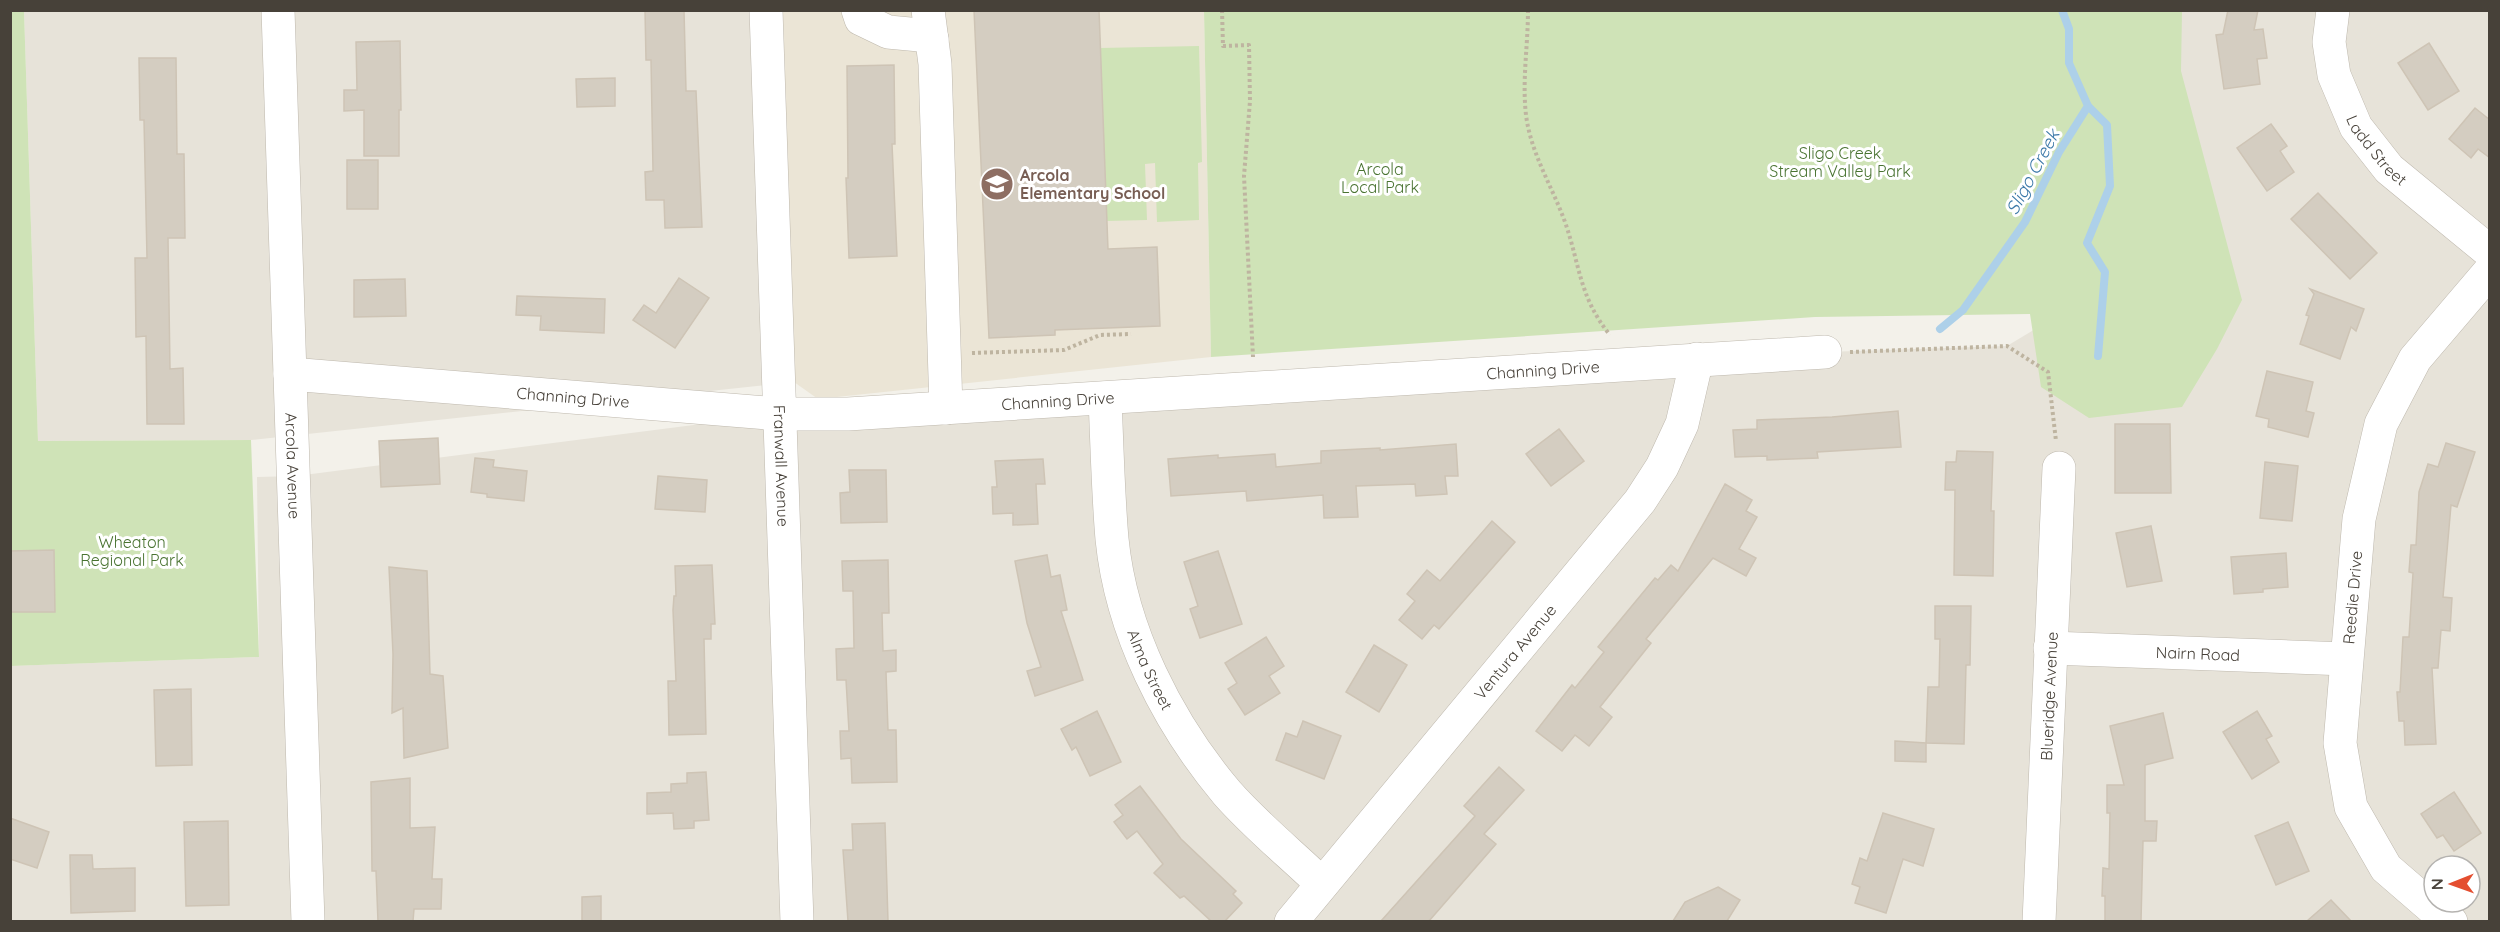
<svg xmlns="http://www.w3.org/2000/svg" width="2500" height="932" viewBox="0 0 2500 932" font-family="Quicksand,sans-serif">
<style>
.residential{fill:#e7e3d9;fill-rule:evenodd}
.education{fill:#ebe5d6}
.green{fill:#cfe3b7}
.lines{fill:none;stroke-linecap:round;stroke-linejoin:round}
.stream{stroke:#add0e9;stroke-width:8}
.building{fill:#d4cdc1;stroke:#cec4b5;stroke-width:1.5}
.minor-casing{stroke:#beb8ad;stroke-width:34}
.path{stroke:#beb4a0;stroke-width:4;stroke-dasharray:3 3;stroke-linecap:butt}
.minor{stroke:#fff;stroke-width:33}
.labels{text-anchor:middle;stroke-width:6;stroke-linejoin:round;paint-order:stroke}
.street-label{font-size:16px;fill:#474139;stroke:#fff}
.park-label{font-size:16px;fill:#497331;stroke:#fff}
.education-label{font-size:16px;font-weight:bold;fill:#785e54;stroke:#fff;text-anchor:start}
.water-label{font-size:18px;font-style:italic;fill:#3c79a8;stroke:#fff}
</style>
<rect width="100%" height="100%" fill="#f3f1ea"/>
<g class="residential">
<polygon points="24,11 783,11 794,382 251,440 38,441"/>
<path d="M 2180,11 L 2489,11 L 2489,921 L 11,921 L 10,666 L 259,657 L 257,477 L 296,476 L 779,414 L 1825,352 L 2007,346 L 2099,291 L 2171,141 ZM 2434,866 L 2470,866 L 2470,902 L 2434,902 Z"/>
</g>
<polygon class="education" points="783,11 1204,11 1211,357 818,399 794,382"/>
<g class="green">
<polygon points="10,11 24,11 38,441 251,440 259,657 11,666"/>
<polygon points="1204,11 2182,11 2181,71 2242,300 2217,349 2182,407 2089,418 2041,387 2030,314 1815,317 1211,357"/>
<polygon points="1199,46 1202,162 1198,163 1199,220 1157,222 1155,163 1145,164 1147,220 1107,221 1100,48"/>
</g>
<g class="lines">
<g class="stream">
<polyline points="2088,106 2107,125 2110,186 2087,243 2105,272 2098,356"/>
<polyline points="1940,329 1963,310 2025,222 2059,152 2088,106 2069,63 2069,29 2062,10"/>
</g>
</g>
<g class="building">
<polygon points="645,10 684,10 686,91 696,91 702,227 665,228 664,200 646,200 645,172 653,171 651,60 646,60"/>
<polygon points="974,10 1099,10 1108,249 1157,247 1160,326 1055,330 1055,335 989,338"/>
<polygon points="2228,10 2258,10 2254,30 2263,29 2267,58 2257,59 2260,84 2224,89 2216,35 2223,34"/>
<polygon points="400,41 401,110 399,110 399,156 364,156 364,110 344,111 344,90 357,90 356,42"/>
<polygon points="2429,43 2459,91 2428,110 2398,63"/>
<polygon points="139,58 176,58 177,154 184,154 185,238 168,238 170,369 183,368 184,424 147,424 146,336 136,337 135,258 147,258 144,120 140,120"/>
<polygon points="894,65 895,144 892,144 897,256 849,258 846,178 848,178 847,66"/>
<polygon points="615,78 615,106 577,107 576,79"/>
<polygon points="2475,108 2490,120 2490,158 2478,149 2471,158 2449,139"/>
<polygon points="2271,124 2287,146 2280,151 2294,172 2267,191 2237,148"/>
<rect x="347" y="160" width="31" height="49"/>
<polygon points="2318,193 2377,253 2350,279 2291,219"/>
<polygon points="679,278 709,298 675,348 633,320 644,305 656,313"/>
<polygon points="405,279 406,316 354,317 354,280"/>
<polygon points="2310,289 2364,309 2356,331 2351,327 2340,359 2300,344 2309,316 2306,315 2314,294"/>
<polygon points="517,296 605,299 604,333 540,330 541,316 516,315"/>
<polygon points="2267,371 2313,382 2306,411 2314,413 2308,437 2268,427 2269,419 2256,416"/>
<polygon points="1898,411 1901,447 1817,452 1818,458 1767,460 1767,456 1735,457 1733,430 1757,429 1757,420 1832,417"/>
<polygon points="2115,424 2170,424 2171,493 2115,493"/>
<polygon points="1559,429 1584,461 1551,486 1526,454"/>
<polygon points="438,438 440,484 381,487 379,441"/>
<polygon points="2446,443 2475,452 2457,507 2451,505 2443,597 2452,598 2450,631 2441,630 2438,668 2432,668 2436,744 2405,745 2404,721 2399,721 2397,692 2400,692 2403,637 2409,637 2413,573 2409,572 2411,545 2416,545 2419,492 2428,464 2438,467"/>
<polygon points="1456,444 1458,476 1445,476 1447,494 1416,496 1415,484 1356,486 1358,517 1324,518 1323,495 1247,501 1246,491 1171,496 1168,459 1218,455 1218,458 1275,454 1276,467 1321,463 1321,451 1380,448 1380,450"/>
<polygon points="1957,451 1993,452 1991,511 1994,511 1993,576 1954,575 1955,490 1945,490 1946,462 1956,462"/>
<polygon points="475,458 494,460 493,467 527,471 524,501 487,497 487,494 471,492"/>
<polygon points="1043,459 1045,484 1036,484 1038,524 1013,525 1013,513 993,514 992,487 997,487 995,461"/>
<polygon points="2265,462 2298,466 2292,521 2260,518"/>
<polygon points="849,470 886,470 887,522 841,523 840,493 850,492"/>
<polygon points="658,476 707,480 705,512 655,509"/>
<polygon points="1725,484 1752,500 1746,511 1757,517 1739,549 1756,558 1746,576 1713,558 1646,639 1651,643 1600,707 1612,717 1589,746 1575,735 1562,751 1536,731 1572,685 1575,688 1604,652 1598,647 1655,578 1658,580 1671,565 1678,571"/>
<polygon points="1492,521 1515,542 1439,629 1434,625 1422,639 1399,620 1415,601 1407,594 1427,570 1440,581"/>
<polygon points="2151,526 2162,581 2127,587 2116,533"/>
<polygon points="54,550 55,612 10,612 10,551"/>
<polygon points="1218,551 1242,624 1200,638 1190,609 1198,606 1184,562"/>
<polygon points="2286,553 2288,587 2263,589 2263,592 2234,594 2231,557"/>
<polygon points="1047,555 1051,577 1060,575 1067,610 1061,611 1083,680 1035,696 1027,671 1041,667 1027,623 1015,561"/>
<polygon points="888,560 889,613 882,613 883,651 896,650 896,671 886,672 888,730 896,730 897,782 852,783 851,758 841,759 840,731 849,731 846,680 837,680 836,649 854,648 853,591 843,591 842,561"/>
<polygon points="712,565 715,624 711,624 711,639 704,639 706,734 669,735 668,681 676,681 673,610 674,596 676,596 675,566"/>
<polygon points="389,567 427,571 430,674 443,676 448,748 404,758 403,708 392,713 393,654"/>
<polygon points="1935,606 1971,606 1970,665 1966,665 1964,744 1926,743 1928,687 1939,687 1940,639 1935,639"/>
<polygon points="1266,637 1284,666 1269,676 1280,693 1245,715 1228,689 1237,683 1225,663"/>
<polygon points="1374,645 1407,665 1379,712 1346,692"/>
<polygon points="191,689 192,765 156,766 154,690"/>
<polygon points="1097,711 1121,762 1090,776 1076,747 1072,750 1061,729"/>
<polygon points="2257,711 2272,736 2266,739 2279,762 2252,779 2223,732"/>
<polygon points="2163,713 2173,758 2145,765 2145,821 2157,821 2156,841 2143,841 2141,921 2105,921 2105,896 2102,896 2103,868 2109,869 2110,813 2107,813 2107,785 2124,785 2110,726"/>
<polygon points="1303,721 1341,736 1324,779 1276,760 1286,733 1297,737"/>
<polygon points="1895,741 1926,743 1926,762 1895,761"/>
<polygon points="1499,767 1524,790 1484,834 1496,844 1429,921 1381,921 1475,816 1464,806"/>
<polygon points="706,772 709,820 694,821 694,828 674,829 673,813 647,814 647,793 671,792 671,784 687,783 687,773"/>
<polygon points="410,778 410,828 435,827 432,879 442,879 441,909 414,909 413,921 378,921 376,871 372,871 371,782"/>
<polygon points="1140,786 1181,839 1236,891 1233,894 1242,903 1225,921 1211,921 1184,896 1180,898 1154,873 1163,864 1137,831 1127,839 1114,822 1123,815 1115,805"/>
<polygon points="2454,792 2481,833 2454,851 2443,835 2437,838 2421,814"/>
<polygon points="1883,813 1934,829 1923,866 1903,859 1886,913 1855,903 1860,887 1852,884 1860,858 1867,861"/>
<polygon points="10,818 49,832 37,868 10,859"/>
<polygon points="228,821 229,905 186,906 184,822"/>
<polygon points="2288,822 2309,871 2276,885 2255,836"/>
<polygon points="885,823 888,921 848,921 843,850 853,850 852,824"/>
<polygon points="70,855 92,855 93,869 135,868 135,911 71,913"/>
<polygon points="1718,887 1740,900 1727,921 1673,921 1685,902"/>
<polygon points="601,896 601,921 582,921 582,897"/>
<polygon points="2331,900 2351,921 2307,921"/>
</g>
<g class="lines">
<defs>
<g id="minor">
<path id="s1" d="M 278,10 L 308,922"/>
<path id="s2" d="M 766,10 L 797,922"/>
<polyline points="858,10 861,19 888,32 920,35 932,39"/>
<polyline points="928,10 935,64 946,408"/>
<path id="s3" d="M 2333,10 L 2329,42 L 2334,75 L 2356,127 L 2389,169 L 2490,252"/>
<path id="s4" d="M 290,374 L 779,414 L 848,414 L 1825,352"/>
<path id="s5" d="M 1105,398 C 1107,445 1108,493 1112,539 C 1121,631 1168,723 1227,793 C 1255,825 1292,855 1322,884"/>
<path id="s6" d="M 2050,648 L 2346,659"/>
<path id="s7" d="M 1291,922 L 1640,501 L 1662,467 L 1682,424 L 1697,359"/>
<path id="s8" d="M 2039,922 L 2059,468"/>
<path id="s9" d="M 2451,922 L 2445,919 L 2386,868 L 2351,807 L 2340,743 L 2359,519 L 2381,424 L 2415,359 L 2490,271"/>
</g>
</defs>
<use href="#minor" class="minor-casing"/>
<g class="path">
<polyline points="1222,10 1223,46 1249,45 1250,101 1244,176 1253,357"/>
<path d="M 1528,10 C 1528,46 1522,80 1526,115 C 1531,154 1552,186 1565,222 C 1580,265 1579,297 1610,335"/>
<polyline points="1850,352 2007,346 2048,372 2056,441"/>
<polyline points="972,353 1064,350 1100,335 1131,334"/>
</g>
<use href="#minor" class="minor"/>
</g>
<defs>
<symbol id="school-disc" viewBox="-11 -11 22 22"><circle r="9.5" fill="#8d6e63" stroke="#fff"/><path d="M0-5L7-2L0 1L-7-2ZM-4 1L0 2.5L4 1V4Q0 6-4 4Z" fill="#fff"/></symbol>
</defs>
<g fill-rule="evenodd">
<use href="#school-disc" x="978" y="165" width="38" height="38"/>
</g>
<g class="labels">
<g class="street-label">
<text dy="6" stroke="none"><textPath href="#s3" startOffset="153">Ladd Street</textPath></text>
<text dy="6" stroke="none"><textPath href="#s4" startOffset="1256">Channing Drive</textPath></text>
<text dy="6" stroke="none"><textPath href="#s4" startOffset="284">Channing Drive</textPath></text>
<text dy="6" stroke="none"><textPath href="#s4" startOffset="770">Channing Drive</textPath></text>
<text dy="6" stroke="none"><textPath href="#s1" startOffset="456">Arcola Avenue</textPath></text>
<text dy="6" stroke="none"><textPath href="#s2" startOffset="456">Franwall Avenue</textPath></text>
<text dy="6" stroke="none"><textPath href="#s9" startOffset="366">Reedie Drive</textPath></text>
<text dy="6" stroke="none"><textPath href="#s7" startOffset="351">Ventura Avenue</textPath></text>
<text dy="6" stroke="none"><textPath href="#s6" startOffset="148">Nairn Road</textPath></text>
<text dy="6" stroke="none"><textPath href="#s5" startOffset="278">Alma Street</textPath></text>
<text dy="6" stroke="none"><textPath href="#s8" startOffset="226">Blueridge Avenue</textPath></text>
</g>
<g class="park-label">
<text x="1840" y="159">Sligo Creek<tspan x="1840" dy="18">Stream Valley Park</tspan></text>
<text x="1380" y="175">Arcola<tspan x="1380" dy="18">Local Park</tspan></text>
<text x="132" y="548">Wheaton<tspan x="132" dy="18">Regional Park</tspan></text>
</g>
<g class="education-label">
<text x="1020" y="181">Arcola<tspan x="1020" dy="18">Elementary School</tspan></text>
</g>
<g class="water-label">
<text transform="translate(2033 172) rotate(-62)" y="6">Sligo Creek</text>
</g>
</g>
<rect width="2500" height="932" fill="none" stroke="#474139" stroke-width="24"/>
<g transform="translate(2452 884) rotate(269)"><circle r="28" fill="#ffffff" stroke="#b5b3b0" stroke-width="1.5"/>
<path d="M0-4.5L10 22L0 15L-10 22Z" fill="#e44e30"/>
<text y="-9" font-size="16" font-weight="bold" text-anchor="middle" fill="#474139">N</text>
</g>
</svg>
